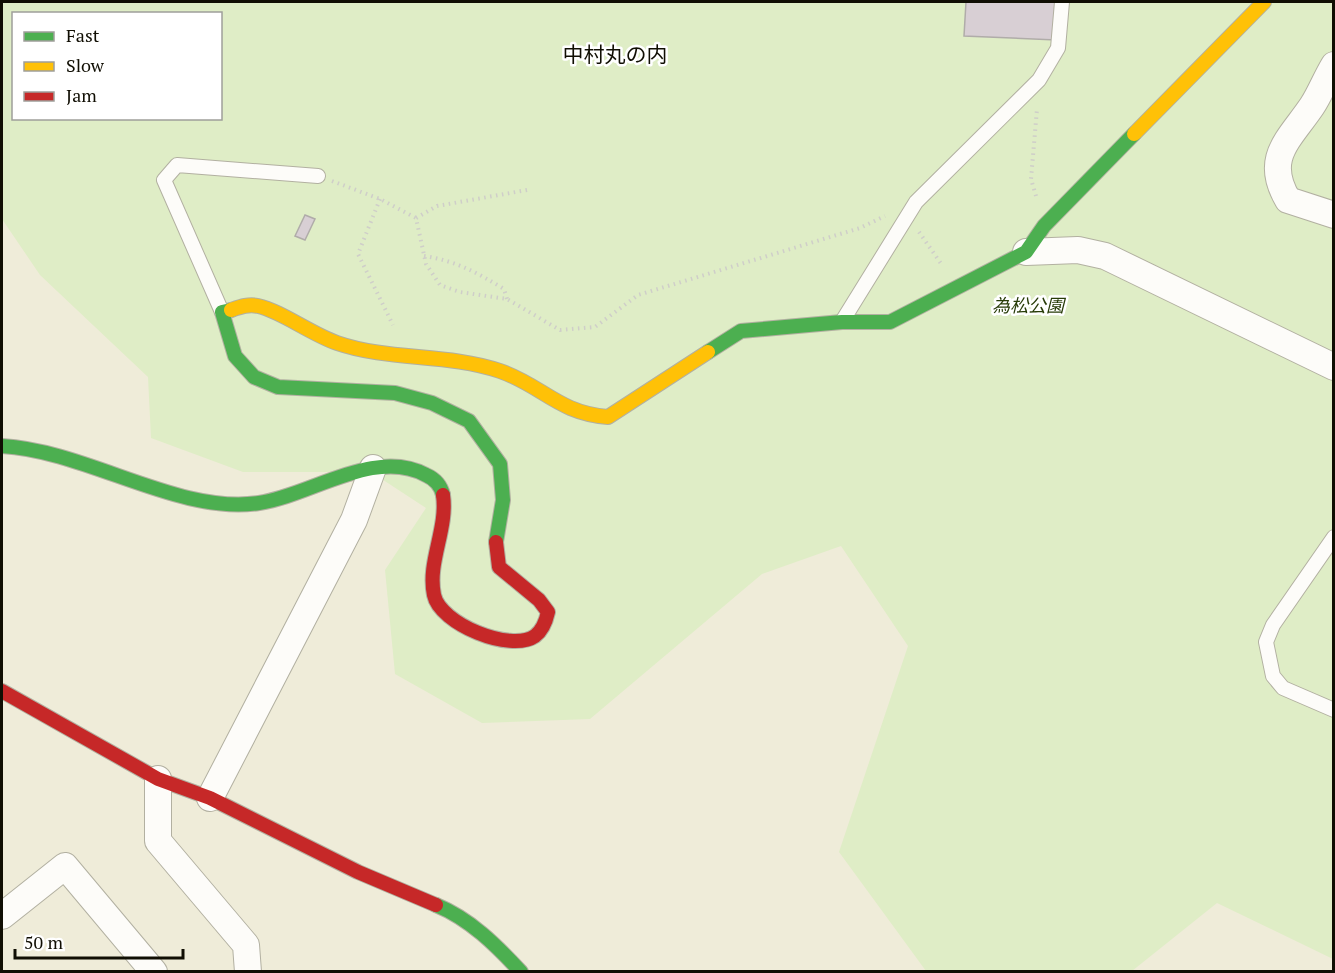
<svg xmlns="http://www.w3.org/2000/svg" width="1335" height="973" viewBox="0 0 1335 973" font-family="'PT Serif','Noto Sans JP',serif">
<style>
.green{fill:#dfedc6;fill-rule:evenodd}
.building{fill:#d8cfd4;stroke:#b0aca9;stroke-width:1.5}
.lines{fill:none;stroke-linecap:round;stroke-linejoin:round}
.lane-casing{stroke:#b2b0a1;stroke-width:16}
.street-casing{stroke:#b2b0a1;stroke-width:28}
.fast-casing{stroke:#b2b0a1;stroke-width:16}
.slow-casing{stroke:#b2b0a1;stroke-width:16}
.jam-casing{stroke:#b2b0a1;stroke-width:16}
.path{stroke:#cfcec9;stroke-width:4;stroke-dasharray:1.5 4.5;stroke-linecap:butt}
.lane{stroke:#fdfcf9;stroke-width:14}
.street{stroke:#fdfcf9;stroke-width:26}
.fast{stroke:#4caf50;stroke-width:14}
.slow{stroke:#ffc107;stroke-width:14}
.jam{stroke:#c62828;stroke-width:14}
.labels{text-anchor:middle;stroke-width:5;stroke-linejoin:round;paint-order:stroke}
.park-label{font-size:18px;font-style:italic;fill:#283c08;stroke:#fff}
.quarter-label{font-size:21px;fill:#100e03;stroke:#fff}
</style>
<rect width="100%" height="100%" fill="#efecd9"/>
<path class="green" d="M 4,2 L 1333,2 L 1333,959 L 1217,903 L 1132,971 L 926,971 L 839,852 L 908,646 L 841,546 L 762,574 L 590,719 L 482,723 L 395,674 L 385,570 L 426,508 L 371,472 L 243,472 L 151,438 L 148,377 L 40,275 L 2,219 L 2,6 ZM 14,14 L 220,14 L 220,118 L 14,118 Z"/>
<g class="building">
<polygon points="966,2 1059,2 1056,40 964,36"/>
<polygon points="305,215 315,219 305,240 295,236"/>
</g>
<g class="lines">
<defs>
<g id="lane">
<polyline points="222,312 164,180 177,165 318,176"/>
<polyline points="843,320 916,202 1039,80 1058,48 1062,2"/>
<polyline points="1334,537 1273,625 1266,642 1273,676 1283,688 1334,710"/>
</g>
<g id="street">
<path d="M 1334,65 C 1326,78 1320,94 1312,106 C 1289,140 1263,158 1288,200 L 1334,215"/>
<polyline points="1026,252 1078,250 1105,256 1334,367"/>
<polyline points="158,779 158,841 246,945 248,972"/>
<polyline points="210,798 354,520 373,468"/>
<polyline points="2,916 65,866 154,972"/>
</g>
<g id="fast">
<polyline points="231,310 222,312 235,356 254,377 278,387 395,393 432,403 469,421 500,464 503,500 496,542"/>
<polyline points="708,352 741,331 842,322 890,322 1026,252 1044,226 1134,134"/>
<path d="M 2,446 C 88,451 178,515 259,503 C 310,496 375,447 426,475 C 435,479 441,486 443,495"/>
<path d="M 436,905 C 470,919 496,945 521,972"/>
</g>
<g id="slow">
<polyline points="1134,134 1264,2"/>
<path d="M 231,310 C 240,307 248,304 258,306 C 281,311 311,334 337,343 C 389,361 447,353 500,371 C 543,386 558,413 608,417 L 708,352"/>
</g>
<g id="jam">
<path d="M 443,495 C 448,529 427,562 434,595 C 440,624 511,653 535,636 C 543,630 546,621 548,612 L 539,600 L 499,567 L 496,542"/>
<polyline points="2,691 158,779 210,798 358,872 436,905"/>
</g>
</defs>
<use href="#lane" class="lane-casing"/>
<use href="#street" class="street-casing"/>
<use href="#fast" class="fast-casing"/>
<use href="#slow" class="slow-casing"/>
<use href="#jam" class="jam-casing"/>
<g class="path">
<polyline points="332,181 380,199 416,218"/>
<polyline points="527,190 437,206 416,218 426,264 440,285 460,292 507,299 560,330 595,327 638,295 860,228 885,216"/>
<polyline points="1036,196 1031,179 1037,109"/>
<polyline points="380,199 358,254 393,325"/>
<polyline points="919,232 942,265"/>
<path d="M 424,256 C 456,261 476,272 504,289 L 507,299"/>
</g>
<use href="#lane" class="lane"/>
<use href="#street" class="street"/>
<use href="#fast" class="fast"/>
<use href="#slow" class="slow"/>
<use href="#jam" class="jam"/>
</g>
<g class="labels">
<g class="park-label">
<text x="1028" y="312">為松公園</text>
</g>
<g class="quarter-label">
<text x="615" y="62">中村丸の内</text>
</g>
</g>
<rect width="1335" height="973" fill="none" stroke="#100e03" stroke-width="6"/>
<rect x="12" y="12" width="210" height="108" fill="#ffffff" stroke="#9f9f9a" stroke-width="1.5"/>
<rect x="24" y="32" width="30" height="9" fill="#4caf50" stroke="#9f9f9a" stroke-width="1.5"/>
<text x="66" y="42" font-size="18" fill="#100e03">Fast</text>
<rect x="24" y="62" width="30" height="9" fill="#ffc107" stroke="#9f9f9a" stroke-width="1.5"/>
<text x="66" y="72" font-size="18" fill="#100e03">Slow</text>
<rect x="24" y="92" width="30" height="9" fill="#c62828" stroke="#9f9f9a" stroke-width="1.5"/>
<text x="66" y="102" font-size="18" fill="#100e03">Jam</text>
<path d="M15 949v9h168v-9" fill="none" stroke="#100e03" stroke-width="3"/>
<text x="24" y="949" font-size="18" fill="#100e03" stroke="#ffffff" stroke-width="4.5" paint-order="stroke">50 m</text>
</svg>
